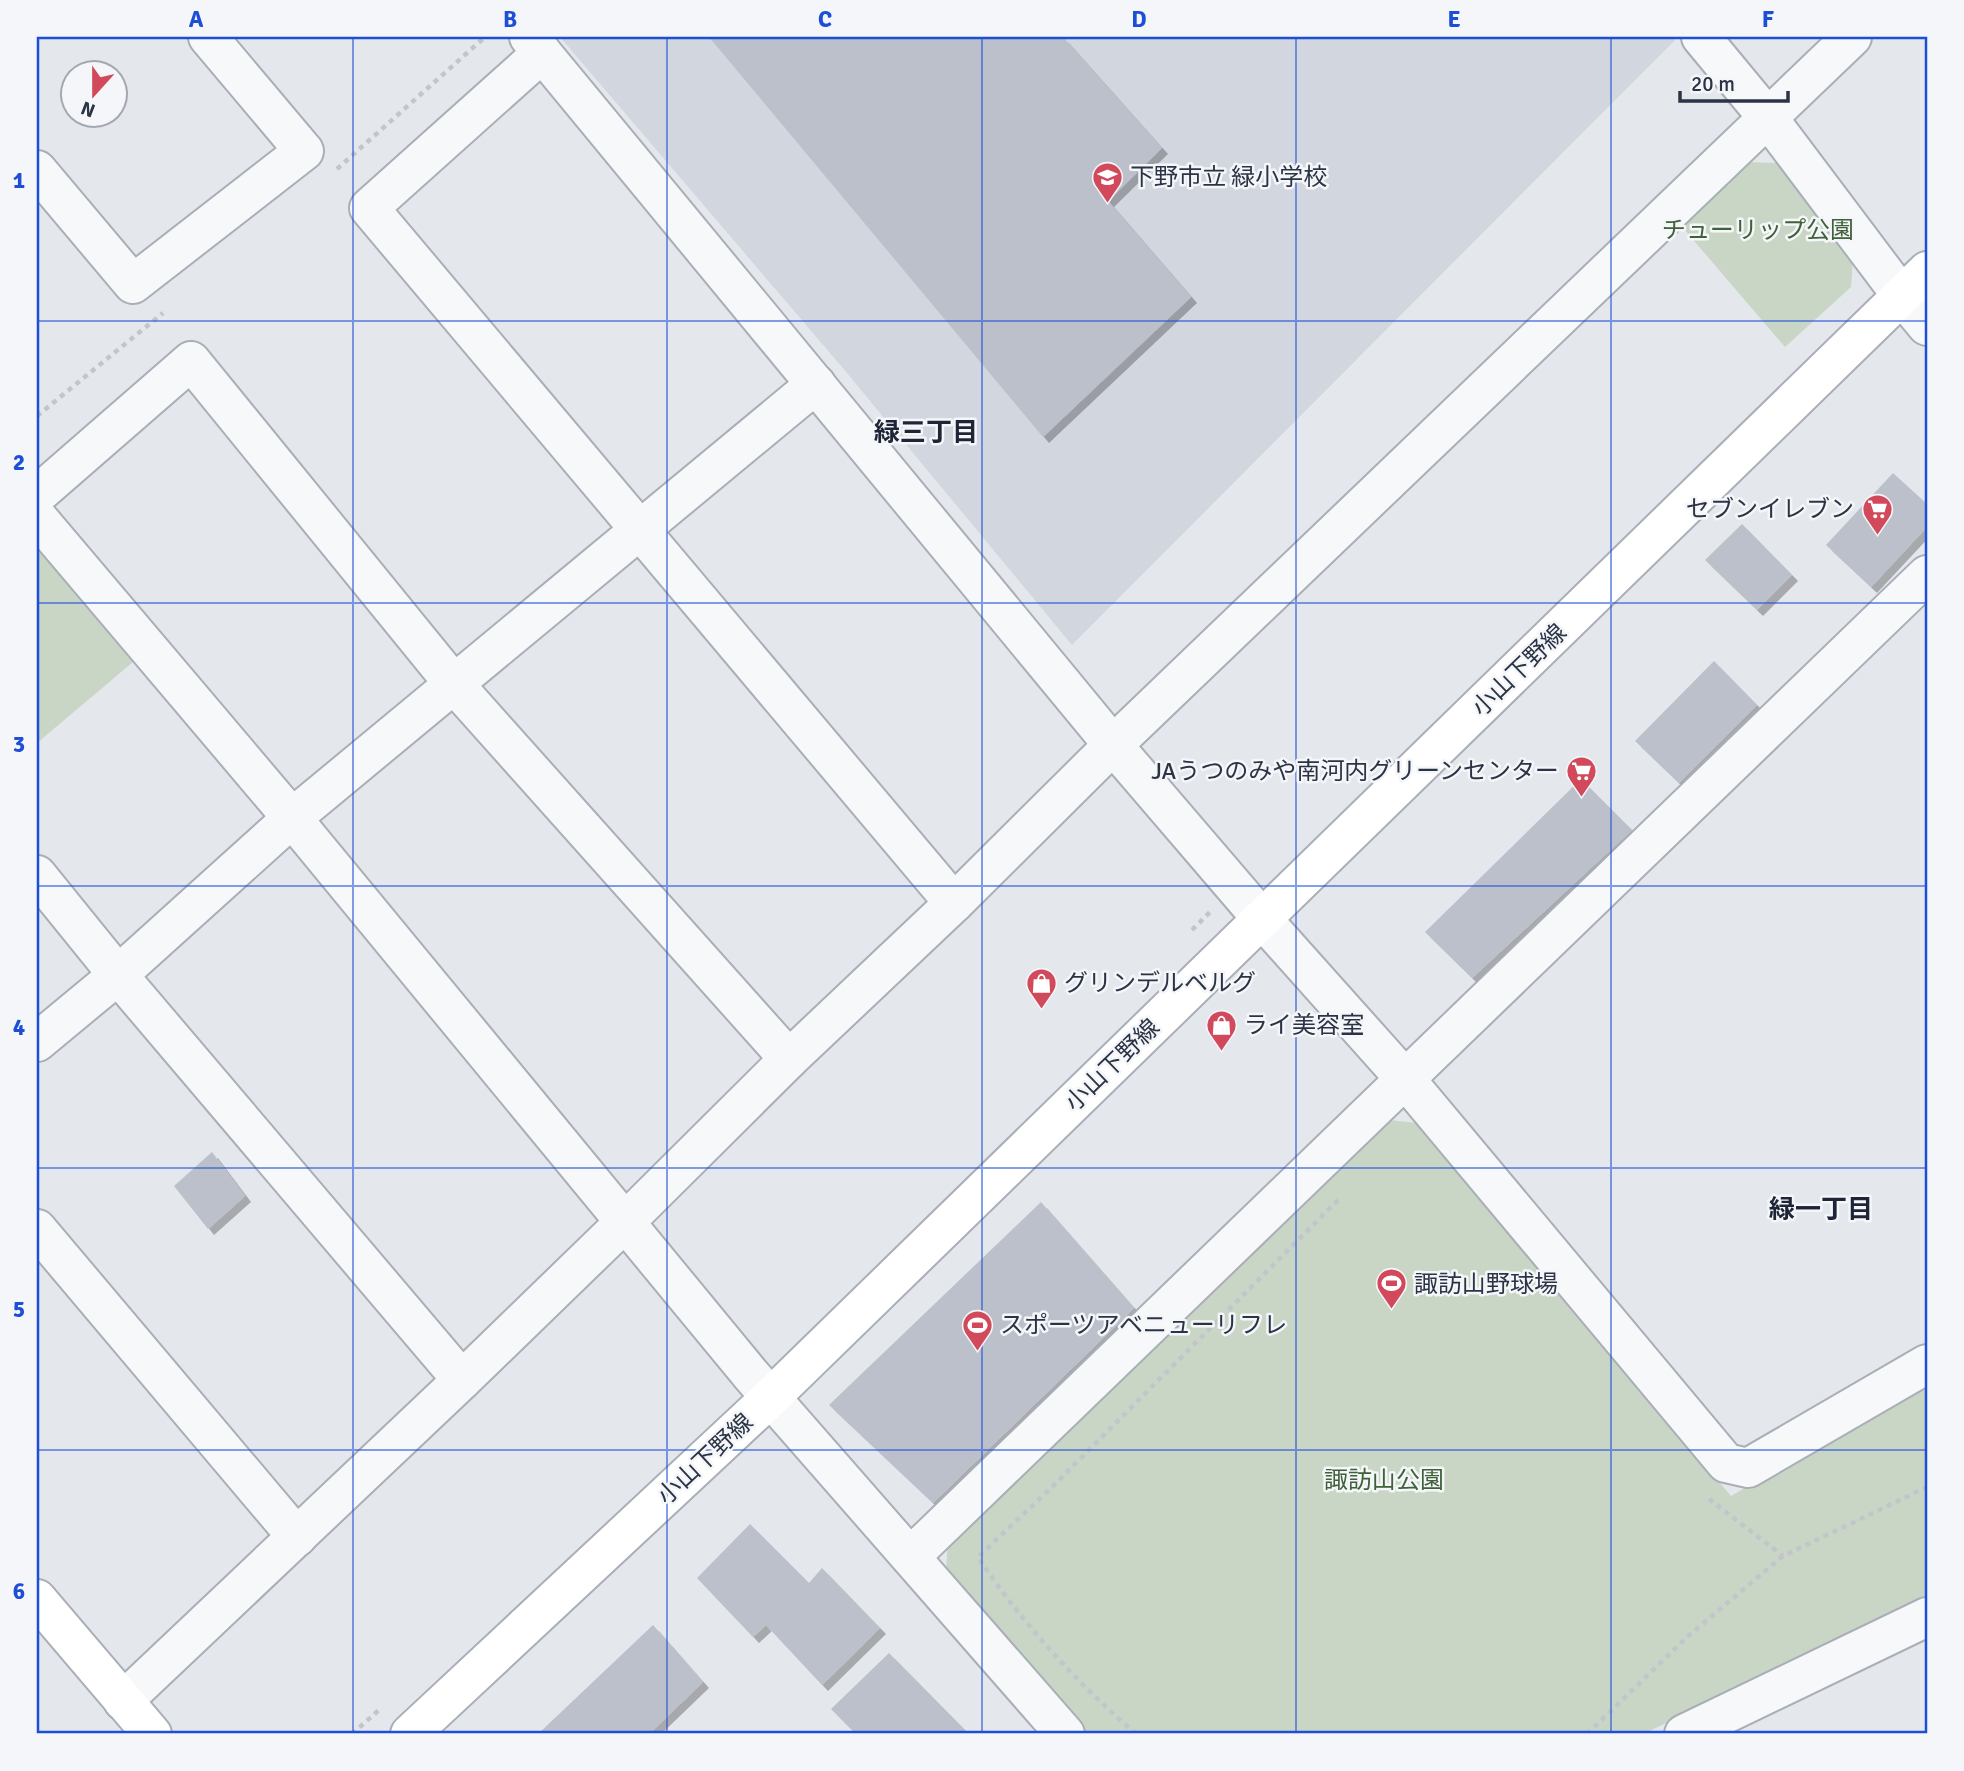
<svg xmlns="http://www.w3.org/2000/svg" width="1964" height="1771" viewBox="0 0 1964 1771" font-family="Signika,'Noto Sans JP',sans-serif">
<style>
.built{fill:#d2d6de}
.green{fill:#c9d6c5}
.building{fill:#bbc0ca;filter:url(#shadow)}
.lines{fill:none;stroke-linecap:round;stroke-linejoin:round}
.street-casing{stroke:#a9aeb7;stroke-width:42}
.secondary-casing{stroke:#a9aeb7;stroke-width:42}
.path{stroke:#c2c5cb;stroke-width:4.5;stroke-dasharray:5 5;stroke-linecap:butt}
.street{stroke:#f7f8fa;stroke-width:38}
.secondary{stroke:#fff;stroke-width:38}
.grid{fill:none;stroke:#1d4ed8;stroke-width:2;stroke-opacity:0.55}
.labels{text-anchor:middle;stroke-width:5;stroke-linejoin:round;paint-order:stroke}
.poi-label{font-size:24px;fill:#2b3445;stroke:#f4f6f9;text-anchor:start}
.park-label{font-size:24px;fill:#3f6138;stroke:#f4f6f9}
.street-label{font-size:24px;fill:#2b3445;stroke:#f4f6f9}
.neighbourhood-label{font-size:26px;font-weight:bold;fill:#1d2536;stroke:#f4f6f9}
.neatline{fill:none;stroke:#1d4ed8;stroke-width:2.5}
.grid-label{font-size:23px;text-anchor:middle;font-weight:bold;fill:#1d4ed8}
</style>
<defs>
<filter id="shadow"><feDropShadow dx="6" dy="6" stdDeviation="0" flood-color="#0004"/></filter>
</defs>
<rect width="100%" height="100%" fill="#e4e7ec"/>
<polygon class="built" points="560,37 1672,37 1675,40 1072,645 842,367"/>
<g class="green">
<polygon points="1748,162 1776,163 1853,259 1851,287 1785,347 1677,221"/>
<polygon points="37,547 133,662 37,743"/>
<polygon points="1389,1120 1416,1123 1731,1496 1927,1383 1927,1599 1643,1734 1089,1734 946,1570 948,1542"/>
</g>
<g class="building">
<polygon points="709,37 1063,37 1162,148 1108,201 1191,297 1043,437"/>
<polygon points="1893,473 1927,504 1927,527 1871,587 1826,545"/>
<polygon points="1742,524 1792,575 1757,610 1705,560"/>
<polygon points="1714,661 1757,705 1679,783 1635,741"/>
<polygon points="1581,779 1632,830 1472,978 1425,932"/>
<polygon points="212,1152 245,1196 208,1229 174,1186"/>
<polygon points="1041,1202 1134,1308 933,1503 829,1405"/>
<polygon points="750,1524 809,1583 822,1568 880,1628 822,1685 766,1625 753,1637 697,1578"/>
<polygon points="653,1625 703,1682 649,1734 538,1734"/>
<polygon points="889,1653 969,1734 856,1734 831,1709"/>
</g>
<g class="lines">
<defs>
<g id="street">
<polyline points="529,37 1113,745 1263,920 1406,1080 1726,1463 1748,1468 1927,1364"/>
<polyline points="1701,37 1768,118 1902,296 1927,326"/>
<polyline points="542,53 369,208 954,903"/>
<polyline points="37,170 133,284 304,151 208,37"/>
<polyline points="37,495 191,361 454,684 789,1059"/>
<polyline points="37,517 292,818 816,384"/>
<polyline points="37,875 118,975 462,1380"/>
<polyline points="37,1042 118,975 292,818 751,1375 1065,1734"/>
<polyline points="37,1229 297,1537"/>
<polyline points="911,1556 1927,575"/>
<polyline points="123,1701 462,1380 624,1223 789,1059 954,903 1113,745 1852,37"/>
<polyline points="1684,1734 1927,1617"/>
</g>
<g id="secondary">
<polyline points="37,1599 152,1734"/>
<polyline points="410,1734 770,1398 1927,271"/>
</g>
</defs>
<use href="#street" class="street-casing"/>
<use href="#secondary" class="secondary-casing"/>
<g class="path">
<polyline points="337,169 485,37"/>
<polyline points="37,416 163,313"/>
<polyline points="1192,930 1210,912"/>
<polyline points="1709,1499 1783,1556"/>
<polyline points="352,1734 380,1709"/>
<path d="M 1136,1734 C 1077,1683 1021,1622 978,1557 L 1050,1489 L 1340,1198"/>
<polyline points="1587,1734 1686,1638 1783,1556 1927,1487"/>
</g>
<use href="#street" class="street"/>
<use href="#secondary" class="secondary"/>
</g>
<path class="grid" d="M 353,37 L 353,1734M 667,37 L 667,1734M 982,37 L 982,1734M 1296,37 L 1296,1734M 1611,37 L 1611,1734M 37,321 L 1927,321M 37,603 L 1927,603M 37,886 L 1927,886M 37,1168 L 1927,1168M 37,1450 L 1927,1450"/>
<defs>
<symbol id="school-pin" viewBox="-11 -11 22 30"><path d="M0 17L-7.5 6A9.5 9.5 0 1 1 7.5 6Z" fill="#d1495b" stroke="#f4f6f9"/><path d="M0-5L7-2L0 1L-7-2ZM-4 1L0 2.5L4 1V4Q0 6-4 4Z" fill="#fff"/></symbol>
<symbol id="supermarket-pin" viewBox="-11 -11 22 30"><path d="M0 17L-7.5 6A9.5 9.5 0 1 1 7.5 6Z" fill="#d1495b" stroke="#f4f6f9"/><path d="M-6-5.5h2.5l.6 2H6L4.5 2H-2.5L-4.4-4H-6ZM-1.5 3.2a1.3 1.3 0 1 0 .1 0ZM3 3.2a1.3 1.3 0 1 0 .1 0Z" fill="#fff"/></symbol>
<symbol id="shop-pin" viewBox="-11 -11 22 30"><path d="M0 17L-7.5 6A9.5 9.5 0 1 1 7.5 6Z" fill="#d1495b" stroke="#f4f6f9"/><path d="M-5-2.5h2.3a2.7 3.5 0 0 1 5.4 0H5L5.5 6h-11ZM-1.5-2.5h3a1.5 2.3 0 0 0-3 0Z" fill="#fff"/></symbol>
<symbol id="stadium-pin" viewBox="-11 -11 22 30"><path d="M0 17L-7.5 6A9.5 9.5 0 1 1 7.5 6Z" fill="#d1495b" stroke="#f4f6f9"/><path d="M0-5a6.5 5 0 1 0 0 10a6.5 5 0 1 0 0-10ZM-3.5-1.8h7v3.6h-7Z" fill="#fff"/></symbol>
</defs>
<g fill-rule="evenodd">
<use href="#school-pin" x="1090" y="160" width="35" height="47"/>
<use href="#supermarket-pin" x="1860" y="492" width="35" height="47"/>
<use href="#supermarket-pin" x="1564" y="754" width="35" height="47"/>
<use href="#shop-pin" x="1024" y="966" width="35" height="47"/>
<use href="#shop-pin" x="1204" y="1008" width="35" height="47"/>
<use href="#stadium-pin" x="1374" y="1266" width="35" height="47"/>
<use href="#stadium-pin" x="960" y="1308" width="35" height="47"/>
</g>
<g class="labels">
<g class="poi-label">
<text x="1130" y="185">下野市立 緑小学校</text>
<text x="1854" y="517" text-anchor="end">セブンイレブン</text>
<text x="1559" y="779" text-anchor="end">JAうつのみや南河内グリーンセンター</text>
<text x="1064" y="991">グリンデルベルグ</text>
<text x="1244" y="1033">ライ美容室</text>
<text x="1414" y="1292">諏訪山野球場</text>
<text x="1000" y="1333">スポーツアベニューリフレ</text>
</g>
<g class="park-label">
<text x="1758" y="238">チューリップ公園</text>
<text x="1384" y="1488">諏訪山公園</text>
</g>
<g class="street-label">
<text transform="translate(1519 670) rotate(-44)" y="8">小山下野線</text>
<text transform="translate(1112 1065) rotate(-44)" y="8">小山下野線</text>
<text transform="translate(705 1459) rotate(-43)" y="8">小山下野線</text>
</g>
<g class="neighbourhood-label">
<text x="926" y="441">緑三丁目</text>
<text x="1821" y="1218">緑一丁目</text>
</g>
</g>
<rect width="1964" height="1771" fill="none" stroke="#f4f6f9" stroke-width="77"/>
<g transform="translate(94 94) rotate(201)"><circle r="33" fill="#f4f6f9" stroke="#a4a8b1" stroke-width="2"/>
<path d="M0-5L12 26L0 18L-12 26Z" fill="#d1495b"/>
<text y="-10" font-size="19" font-weight="bold" text-anchor="middle" fill="#2b3445">N</text>
</g>
<path d="M1680 91v10h108v-10" fill="none" stroke="#2b3445" stroke-width="3.5"/>
<text x="1691" y="91" font-size="21" fill="#2b3445" stroke="#f4f6f9" stroke-width="5" paint-order="stroke">20 m</text>
<rect x="38" y="38" width="1888" height="1694" class="neatline"/>
<g class="grid-label">
<text x="196" y="27">A</text>
<text x="510" y="27">B</text>
<text x="825" y="27">C</text>
<text x="1139" y="27">D</text>
<text x="1454" y="27">E</text>
<text x="1768" y="27">F</text>
<text x="19" y="188">1</text>
<text x="19" y="470">2</text>
<text x="19" y="752">3</text>
<text x="19" y="1035">4</text>
<text x="19" y="1317">5</text>
<text x="19" y="1599">6</text>
</g>
</svg>
